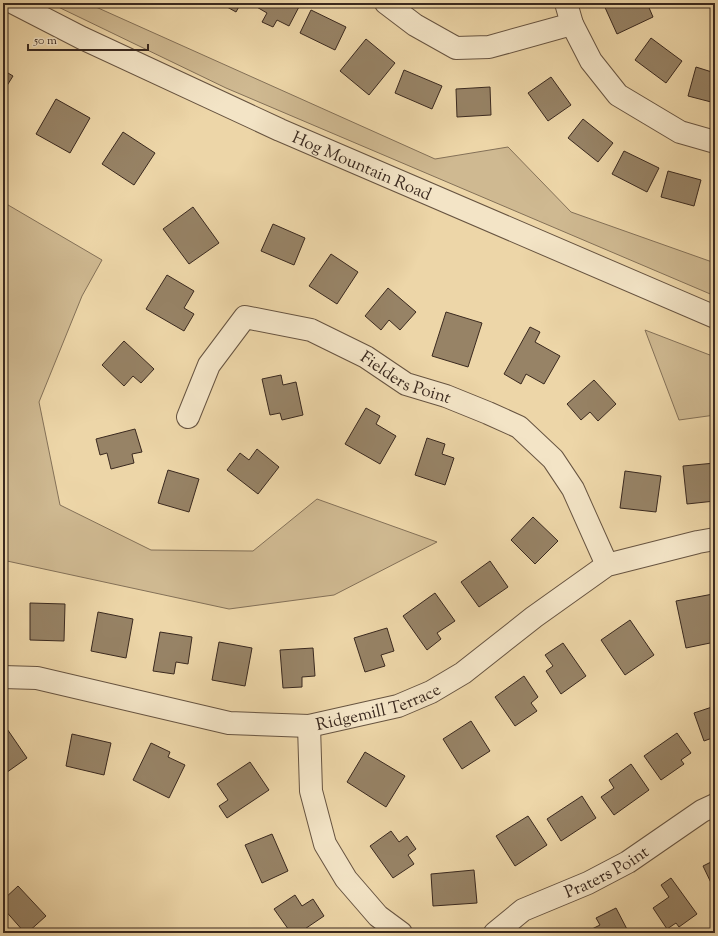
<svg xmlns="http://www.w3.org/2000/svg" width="718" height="936" viewBox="0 0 718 936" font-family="'Sorts Mill Goudy',serif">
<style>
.green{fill:#cfb991;stroke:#847158}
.building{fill:#978366;stroke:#3a291f}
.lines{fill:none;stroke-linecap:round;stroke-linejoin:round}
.minor-casing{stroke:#675441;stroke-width:24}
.minor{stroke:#f3e4c6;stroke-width:22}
.labels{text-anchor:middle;stroke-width:3;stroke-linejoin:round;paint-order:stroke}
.street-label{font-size:17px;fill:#3a291f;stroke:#f3e4c6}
</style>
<rect width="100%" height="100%" fill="#edd6a8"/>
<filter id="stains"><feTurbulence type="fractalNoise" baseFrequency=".005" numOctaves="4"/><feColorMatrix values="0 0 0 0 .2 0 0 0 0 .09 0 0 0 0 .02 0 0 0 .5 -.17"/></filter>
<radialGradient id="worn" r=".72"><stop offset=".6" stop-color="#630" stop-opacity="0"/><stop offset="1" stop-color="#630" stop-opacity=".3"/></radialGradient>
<g class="green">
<polygon points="50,3 87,3 435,159 508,147 571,212 715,263 715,296 226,88"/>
<polygon points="3,202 102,260 82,296 39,402 60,505 151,550 253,551 317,499 437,542 334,595 229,609 7,561 3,562"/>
<polygon points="645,330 715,357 715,415 679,420"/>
</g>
<g class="building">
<polygon points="220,3 241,3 236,12"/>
<polygon points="257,3 301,3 289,26 277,20 273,27 262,22 267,13 255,6"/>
<polygon points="603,3 647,3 653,17 617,34"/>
<polygon points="311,10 346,27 335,50 300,33"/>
<polygon points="651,38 682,61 666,83 635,60"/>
<polygon points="366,39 395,63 369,95 340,71"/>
<polygon points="696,67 715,73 715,103 688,96"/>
<polygon points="3,70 13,76 3,92"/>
<polygon points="404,70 442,86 432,109 395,93"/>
<polygon points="551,77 571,105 548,121 528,93"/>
<polygon points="490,87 491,115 457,117 456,89"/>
<polygon points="56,99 90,118 70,153 36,134"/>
<polygon points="583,119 613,143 598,162 568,138"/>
<polygon points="123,132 155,153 134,185 102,164"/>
<polygon points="624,151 659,168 647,192 612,174"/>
<polygon points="668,171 701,180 694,206 661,197"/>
<polygon points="193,207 219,243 189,264 163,229"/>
<polygon points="273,224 305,238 294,265 261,251"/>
<polygon points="331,254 358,272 337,304 309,286"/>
<polygon points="167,275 194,291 184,308 194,314 184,331 146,309"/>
<polygon points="388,288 416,312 400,330 389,320 381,330 365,316"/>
<polygon points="446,312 482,323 468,367 432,356"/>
<polygon points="530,327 540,332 535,342 560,356 544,384 526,374 521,384 504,374"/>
<polygon points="124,341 154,369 141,383 133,376 124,386 102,365"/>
<polygon points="281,375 283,385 296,382 303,415 282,420 280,413 270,415 262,379"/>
<polygon points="594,380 616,404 598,421 590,412 581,420 567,404"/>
<polygon points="366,408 380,416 376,424 396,436 380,464 345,444"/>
<polygon points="135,429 142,452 132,454 134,463 111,469 107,453 100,455 96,439"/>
<polygon points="427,438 445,444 442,454 454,458 445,485 415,475"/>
<polygon points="257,449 279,467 258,494 227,470 240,453 249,460"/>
<polygon points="715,463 715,501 687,504 683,466"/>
<polygon points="168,470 199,479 189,512 158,503"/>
<polygon points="625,471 661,476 656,512 620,508"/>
<polygon points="533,517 558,541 535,564 511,540"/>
<polygon points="490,561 508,587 479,607 461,582"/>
<polygon points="435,593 455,621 437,633 441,639 427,650 403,616"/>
<polygon points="713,594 715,603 715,642 686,648 676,601"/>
<polygon points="30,603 65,604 64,641 30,640"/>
<polygon points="98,612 133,619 126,658 91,651"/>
<polygon points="630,620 654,655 625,675 601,640"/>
<polygon points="387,628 394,651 381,655 385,666 365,672 354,638"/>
<polygon points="160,632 192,637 188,664 176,662 174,674 153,671"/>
<polygon points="219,642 252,648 245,686 212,680"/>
<polygon points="563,643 586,676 561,694 546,671 553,666 545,655"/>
<polygon points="313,648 315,676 302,677 302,687 283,688 280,650"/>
<polygon points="524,676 538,697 531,703 537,711 515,726 495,697"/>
<polygon points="715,706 715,737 704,741 694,713"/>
<polygon points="471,721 490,751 462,769 443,739"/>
<polygon points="3,723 27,758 3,775"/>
<polygon points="677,733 691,753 681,760 684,764 661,780 644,756"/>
<polygon points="72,734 111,743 104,775 66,766"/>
<polygon points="151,743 170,752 168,757 185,765 169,798 133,780"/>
<polygon points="365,752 405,776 386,807 347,782"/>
<polygon points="250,762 269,790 227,818 219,806 228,800 217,784"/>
<polygon points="631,764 649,790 614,815 601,797 614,788 609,780"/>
<polygon points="582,796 596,818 561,841 547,819"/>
<polygon points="528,816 547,845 515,866 496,836"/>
<polygon points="391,831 399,842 407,836 416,849 408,855 414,864 393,878 370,846"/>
<polygon points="272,834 288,871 262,883 245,845"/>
<polygon points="715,860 715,889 714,889 703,866"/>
<polygon points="474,870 477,903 433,906 431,874"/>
<polygon points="671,878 697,914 679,927 676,923 667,929 653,908 669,897 661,885"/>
<polygon points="18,886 46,916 27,933 25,933 3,908 3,900"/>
<polygon points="295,895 302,906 313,899 324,916 299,933 291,933 274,909"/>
<polygon points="616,908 629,933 584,933 600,925 596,918"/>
</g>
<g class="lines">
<defs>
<g id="minor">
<path id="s1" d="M 14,3 L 82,38 L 280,130 L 715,317"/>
<polyline points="386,3 415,25 456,48 489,47 572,24"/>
<polyline points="566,3 572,24 591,61 618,95 680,132 715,142"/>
<path id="s2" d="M 188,417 L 209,365 L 245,317 L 311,330 L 366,357 L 406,384 L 446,396 L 488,413 L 519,427 L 553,459 L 573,489 L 607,565"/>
<path id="s3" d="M 3,677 L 37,678 L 229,723 L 309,726 L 398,706 L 431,692 L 463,673 L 534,617 L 607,565 L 698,542 L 715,539"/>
<polyline points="309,726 311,791 325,844 346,879 378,916 401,933"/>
<path id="s4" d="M 495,933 L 523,910 L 588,883 L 628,862 L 702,811 L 715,805"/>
</g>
</defs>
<use href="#minor" class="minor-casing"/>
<use href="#minor" class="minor"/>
</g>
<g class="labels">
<g class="street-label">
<text dy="6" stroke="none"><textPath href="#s1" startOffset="384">Hog Mountain Road</textPath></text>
<text dy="6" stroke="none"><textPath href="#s2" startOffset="290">Fielders Point</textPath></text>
<text dy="6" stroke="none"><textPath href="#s3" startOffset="383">Ridgemill Terrace</textPath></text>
<text dy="6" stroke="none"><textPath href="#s4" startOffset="128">Praters Point</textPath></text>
</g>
</g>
<rect width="718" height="936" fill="none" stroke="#edd6a8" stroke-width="16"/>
<rect x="4" y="4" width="710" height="928" fill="none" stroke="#3a291f" stroke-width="2"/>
<rect x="8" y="8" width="702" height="920" fill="none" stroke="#3a291f"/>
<path d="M28 44v6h120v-6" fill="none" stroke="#3a291f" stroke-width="2"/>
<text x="34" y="44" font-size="12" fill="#3a291f" stroke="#f3e4c6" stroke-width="3" paint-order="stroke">50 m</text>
<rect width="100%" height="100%" filter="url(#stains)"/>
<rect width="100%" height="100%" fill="url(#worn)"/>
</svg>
